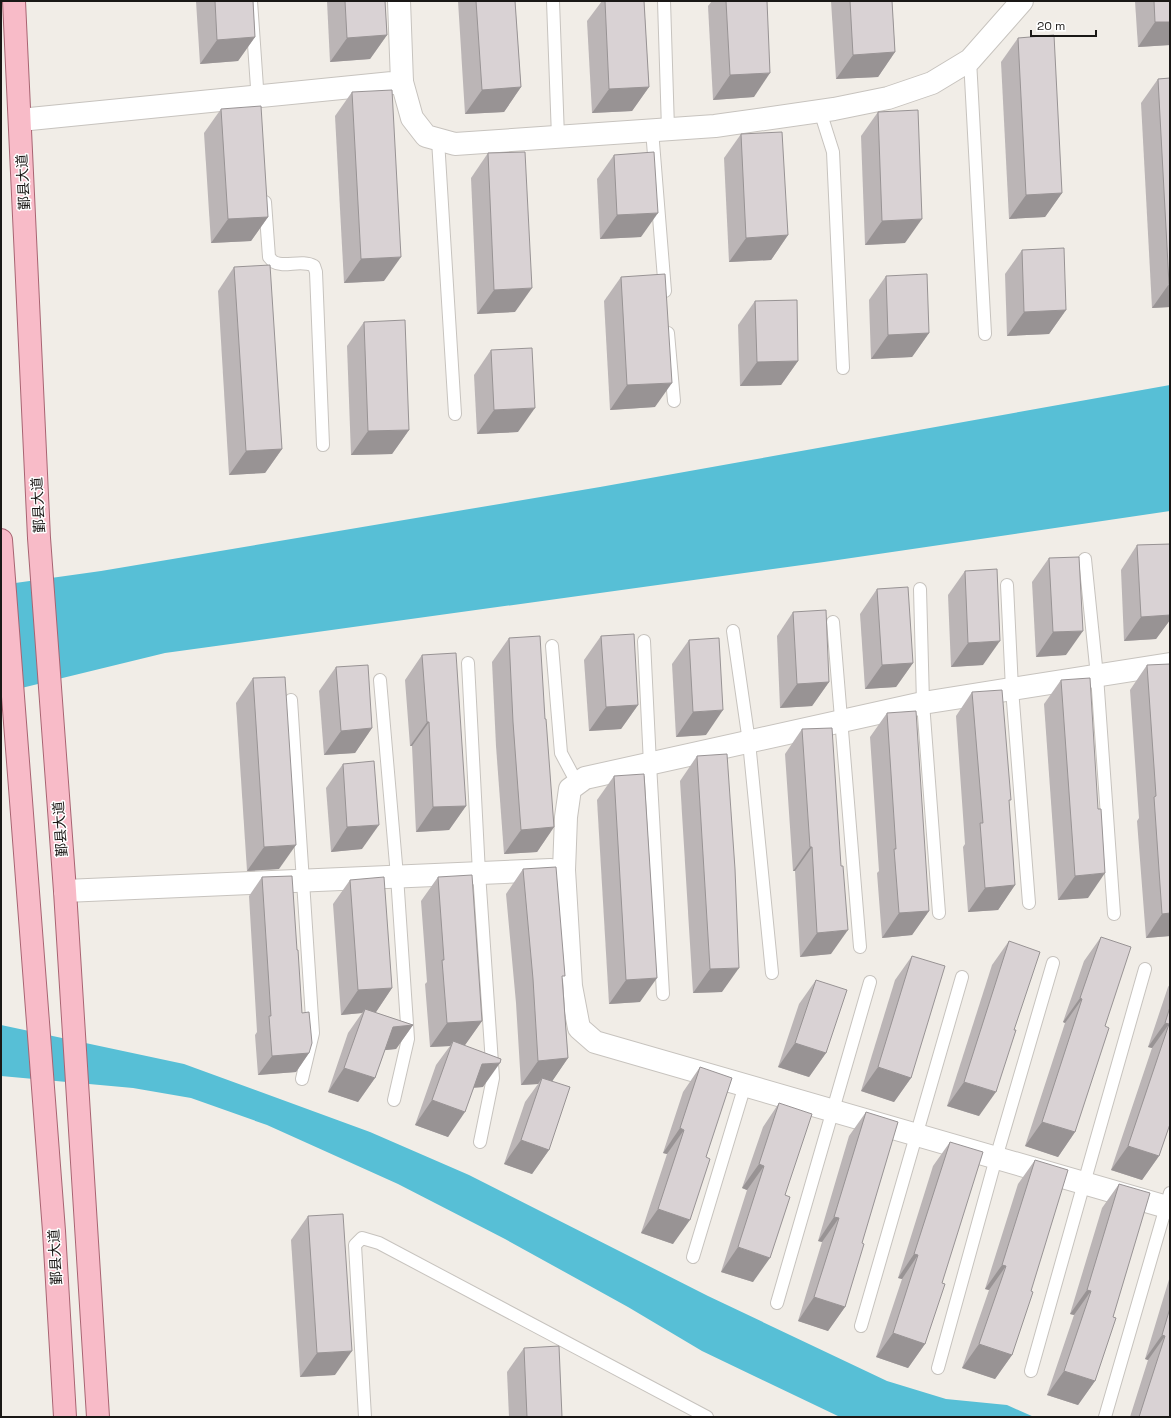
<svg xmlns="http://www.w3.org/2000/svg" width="1171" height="1418" viewBox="0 0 1171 1418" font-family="'Space Grotesk','Noto Sans SC',sans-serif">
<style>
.water{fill:#57bfd6}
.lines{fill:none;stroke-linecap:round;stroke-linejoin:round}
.lane-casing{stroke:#c7c3be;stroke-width:14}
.street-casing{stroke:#c7c3be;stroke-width:24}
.primary-casing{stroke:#a86472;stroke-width:24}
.lane{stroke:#fff;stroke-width:12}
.street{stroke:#fff;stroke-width:22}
.primary{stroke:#f8bbc8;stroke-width:22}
.wall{fill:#bbb5b6}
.shaded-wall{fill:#989394}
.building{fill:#d9d2d4;stroke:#989394}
.labels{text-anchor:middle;stroke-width:3;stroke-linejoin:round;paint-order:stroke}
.street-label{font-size:14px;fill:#1a1816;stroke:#fff}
</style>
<rect width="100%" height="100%" fill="#f1ede7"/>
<g class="water">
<polygon points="1170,385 1170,511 824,562 165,653 1,693 1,585 101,571 600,487"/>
<polygon points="1,1025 184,1064 370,1132 469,1175 708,1296 887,1381 946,1399 1007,1405 1034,1417 840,1417 702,1351 628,1307 505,1239 398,1184 267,1125 191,1098 133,1088 1,1076"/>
</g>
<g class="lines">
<defs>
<g id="lane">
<polyline points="251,1 258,102"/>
<polyline points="553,1 558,137"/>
<polyline points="664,1 668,129"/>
<polyline points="970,60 985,334"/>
<polyline points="820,111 833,152 843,368"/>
<polyline points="652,130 665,291"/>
<polyline points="438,140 455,414"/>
<path d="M 265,202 L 269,257 C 269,257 273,262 274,262 C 284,268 302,259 314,266 L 316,272 L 323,445"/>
<polyline points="668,333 674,401"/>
<polyline points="1085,559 1097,676 1114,914"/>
<polyline points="1007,585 1012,689 1029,903"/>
<polyline points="920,589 923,703 939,913"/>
<polyline points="833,622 860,947"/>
<polyline points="733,631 749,742 772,973"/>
<polyline points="644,641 650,764 663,994"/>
<polyline points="552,646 561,753 577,783"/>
<polyline points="468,663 479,873 493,1078 480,1142"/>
<polyline points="380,680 397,876 408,1039 394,1100"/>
<polyline points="291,700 313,1033 302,1079"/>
<polyline points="693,1257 745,1085"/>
<polyline points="777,1303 870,982"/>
<polyline points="861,1326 962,977"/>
<polyline points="938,1368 996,1158 1053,963"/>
<polyline points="1031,1371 1084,1183 1145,969"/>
<polyline points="365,1417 355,1245 362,1238 379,1243 707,1417"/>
<polyline points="1105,1417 1170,1193"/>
</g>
<g id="street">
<polyline points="402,82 412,118 426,136 455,144 715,126 834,109 888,98 932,83 970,60 1022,1"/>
<polyline points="20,120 402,82 399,1"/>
<polyline points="1170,664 923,703 585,778 570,789 566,817 564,870 571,986 579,1028 595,1042 1170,1208"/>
<polyline points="65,891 551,870"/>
</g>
<g id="primary">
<polyline points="14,1 39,538 65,891 98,1417"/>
<polyline points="1,540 54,1231 65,1417"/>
</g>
</defs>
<use href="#lane" class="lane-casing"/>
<use href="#street" class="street-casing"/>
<use href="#primary" class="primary-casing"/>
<use href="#lane" class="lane"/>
<use href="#street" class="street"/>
<use href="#primary" class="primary"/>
</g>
<g class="wall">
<polygon points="196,1 253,1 255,37 238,61 200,64"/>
<polygon points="327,1 385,1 387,35 370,59 330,62"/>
<polygon points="458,1 515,1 521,87 504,112 465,114"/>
<polygon points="602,1 644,1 649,87 632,111 592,113 587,21"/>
<polygon points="712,1 767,1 754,97 713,100 708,6"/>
<polygon points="831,1 892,1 895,52 878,77 836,79"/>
<polygon points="1135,1 1170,1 1170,45 1138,47"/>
<polygon points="1018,38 1062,193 1045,217 1009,219 1001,62"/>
<polygon points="1170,78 1170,307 1152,308 1141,103 1158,79"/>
<polygon points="352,92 384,281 344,283 335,116"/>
<polygon points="221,109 268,217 251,241 211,243 204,133"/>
<polygon points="878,112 905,243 865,245 861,136"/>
<polygon points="741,134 788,235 771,260 729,262 724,158"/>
<polygon points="488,153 515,312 477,314 471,178"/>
<polygon points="614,155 641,237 600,239 597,179"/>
<polygon points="1022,250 1066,310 1049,334 1007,336 1005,274"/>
<polygon points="234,267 282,449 265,473 229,475 218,291"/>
<polygon points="886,276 929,333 912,357 871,359 869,300"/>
<polygon points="621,277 655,407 610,410 604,301"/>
<polygon points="755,301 798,361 781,385 740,386 738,325"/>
<polygon points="364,322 409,430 392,454 351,455 347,346"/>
<polygon points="491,350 518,432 477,434 474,375"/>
<polygon points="1170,544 1170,620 1156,639 1124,641 1121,570 1137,545"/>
<polygon points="1049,558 1066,655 1036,657 1032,582"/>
<polygon points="965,571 983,665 951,667 948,595"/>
<polygon points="877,589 913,663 896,687 865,689 860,614"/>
<polygon points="793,612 829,682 812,706 780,708 777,636"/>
<polygon points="601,636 638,705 621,729 589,731 584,660"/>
<polygon points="509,638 545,719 554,827 537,852 504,854 496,746 492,662"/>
<polygon points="689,640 706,735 676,737 672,664"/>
<polygon points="422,655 466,806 449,830 416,832 412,746 410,746 405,680"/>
<polygon points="1147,665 1170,936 1146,938 1137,821 1139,818 1130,690"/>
<polygon points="336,667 372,728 355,753 324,755 319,691"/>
<polygon points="253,678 279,869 247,871 236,703"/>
<polygon points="1061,680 1088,898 1058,900 1044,704"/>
<polygon points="972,692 1015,885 998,910 968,912 963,847 965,844 956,716"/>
<polygon points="887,713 929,911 912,935 882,938 877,873 879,871 870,737"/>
<polygon points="802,729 831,954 800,957 795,871 793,871 785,754"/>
<polygon points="697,756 722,992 693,993 680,781"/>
<polygon points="343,764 362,849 331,852 326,788"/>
<polygon points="614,776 640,1002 609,1004 597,800"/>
<polygon points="523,869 563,980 568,1058 552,1081 549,1150 532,1174 504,1164 525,1102 538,1084 521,1085 516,1003 506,894"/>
<polygon points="262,877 302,1013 309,1053 296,1072 258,1075 255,1035 257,1032 249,896"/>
<polygon points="438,877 482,1021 465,1045 464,1045 483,1087 474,1088 448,1137 415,1125 436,1065 450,1046 430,1047 425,984 427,982 421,901"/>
<polygon points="350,880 392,988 376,1012 374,1012 413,1025 396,1049 385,1050 375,1078 358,1102 328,1092 348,1033 362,1013 341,1015 333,904"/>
<polygon points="1101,937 1105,1026 1075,1132 1058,1157 1025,1146 1065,1023 1063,1022 1084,961"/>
<polygon points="1009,941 979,1116 947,1106 992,965"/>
<polygon points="912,956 911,1078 894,1102 861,1091 895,980"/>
<polygon points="816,980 826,1053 809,1077 778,1067 799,1004"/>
<polygon points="1170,984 1170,1124 1159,1156 1142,1180 1111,1170 1152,1048 1148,1047 1168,987"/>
<polygon points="700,1067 673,1244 641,1233 667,1154 663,1153 683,1092"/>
<polygon points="779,1103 785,1195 753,1282 721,1272 747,1190 742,1188 763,1127"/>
<polygon points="866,1112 862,1243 845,1307 828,1331 798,1321 822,1242 818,1241 849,1136"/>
<polygon points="950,1142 942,1283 925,1344 908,1368 876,1357 902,1279 898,1278 933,1166"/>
<polygon points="1035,1160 1031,1291 1012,1355 995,1379 962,1368 989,1290 985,1289 1018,1184"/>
<polygon points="1119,1184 1113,1317 1095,1381 1078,1405 1047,1395 1074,1315 1070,1314 1102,1208"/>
<polygon points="308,1216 335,1375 300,1377 291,1240"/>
<polygon points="1170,1276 1170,1417 1130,1417 1148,1360 1145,1359"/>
<polygon points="524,1348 562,1417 509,1417 507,1372"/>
</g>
<g class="shaded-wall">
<polygon points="1155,22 1170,22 1170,45 1138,47"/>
<polygon points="387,35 370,59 330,62 347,38"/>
<polygon points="255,37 238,61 200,64 217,40"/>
<polygon points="895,52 878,77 836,79 853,55"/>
<polygon points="770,73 754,97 713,100 730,75"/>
<polygon points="521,87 504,112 465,114 482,90"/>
<polygon points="649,87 632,111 592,113 609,89"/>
<polygon points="1062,193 1045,217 1009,219 1026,195"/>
<polygon points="658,213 641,237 600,239 617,215"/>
<polygon points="268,217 251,241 211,243 228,219"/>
<polygon points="922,219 905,243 865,245 882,221"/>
<polygon points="788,235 771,260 729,262 746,238"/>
<polygon points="401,257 384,281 344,283 361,259"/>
<polygon points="1169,284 1170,284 1170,307 1152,308"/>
<polygon points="532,288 515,312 477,314 494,290"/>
<polygon points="1066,310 1049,334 1007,336 1024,312"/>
<polygon points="929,333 912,357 871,359 888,335"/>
<polygon points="798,361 781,385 740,386 757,362"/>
<polygon points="672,383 655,407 610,410 627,385"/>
<polygon points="535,408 518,432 477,434 494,410"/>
<polygon points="409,430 392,454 351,455 368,431"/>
<polygon points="282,449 265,473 229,475 246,451"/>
<polygon points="1170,615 1170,620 1156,639 1124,641 1141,617"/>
<polygon points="1083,631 1066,655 1036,657 1053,632"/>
<polygon points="1000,641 983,665 951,667 968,643"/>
<polygon points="913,663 896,687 865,689 882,665"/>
<polygon points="829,682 812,706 780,708 797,684"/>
<polygon points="638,705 621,729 589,731 606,707"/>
<polygon points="723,710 706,735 676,737 693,712"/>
<polygon points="427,722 429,722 412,746 410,746"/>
<polygon points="372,728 355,753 324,755 341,731"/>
<polygon points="466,806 449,830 416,832 433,807"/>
<polygon points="379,825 362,849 331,852 347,827"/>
<polygon points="554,827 537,852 504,854 521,830"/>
<polygon points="296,845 279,869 247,871 264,847"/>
<polygon points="810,847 812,847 795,871 793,871"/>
<polygon points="1105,873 1088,898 1058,900 1075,876"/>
<polygon points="1015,885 998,910 968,912 985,888"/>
<polygon points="929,911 912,935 882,938 899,913"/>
<polygon points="1170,913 1170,936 1146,938 1162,914"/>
<polygon points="848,930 831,954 800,957 817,933"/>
<polygon points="739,968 722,992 693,993 710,969"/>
<polygon points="657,978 640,1002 609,1004 626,980"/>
<polygon points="392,988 376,1012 363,1013 365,1009 362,1013 341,1015 358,990"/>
<polygon points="1080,998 1082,999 1065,1023 1063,1022"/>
<polygon points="482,1021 465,1045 452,1046 453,1041 450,1046 430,1047 447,1023"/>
<polygon points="1165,1023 1169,1024 1152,1048 1148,1047"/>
<polygon points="413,1025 396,1049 376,1051 393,1027"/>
<polygon points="795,1043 826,1053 809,1077 778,1067"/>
<polygon points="309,1053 296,1072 258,1075 272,1056"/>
<polygon points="568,1058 551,1083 542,1078 538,1084 521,1085 538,1061"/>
<polygon points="500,1063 483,1087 466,1088 482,1064"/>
<polygon points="878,1067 911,1078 894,1102 861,1091"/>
<polygon points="344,1068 375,1078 358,1102 328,1092"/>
<polygon points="964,1082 996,1092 979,1116 947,1106"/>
<polygon points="432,1100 465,1112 448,1137 415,1125"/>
<polygon points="1042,1122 1075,1132 1058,1157 1025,1146"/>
<polygon points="680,1128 684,1130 667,1154 663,1153"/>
<polygon points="521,1140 549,1150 532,1174 504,1164"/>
<polygon points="1128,1146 1159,1156 1142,1180 1111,1170"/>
<polygon points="759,1164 764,1166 747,1190 742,1188"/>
<polygon points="658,1209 690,1220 673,1244 641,1233"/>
<polygon points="834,1217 839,1218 822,1242 818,1241"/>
<polygon points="738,1247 770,1258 753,1282 721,1272"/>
<polygon points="914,1254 918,1255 902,1279 898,1278"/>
<polygon points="1002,1265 1006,1266 989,1290 985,1289"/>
<polygon points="1087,1290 1091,1291 1074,1315 1070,1314"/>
<polygon points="814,1297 845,1307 828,1331 798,1321"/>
<polygon points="893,1333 925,1344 908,1368 876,1357"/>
<polygon points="1162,1335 1165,1336 1148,1360 1145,1359"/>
<polygon points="979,1344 1012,1355 995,1379 962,1368"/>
<polygon points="352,1351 335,1375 300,1377 317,1353"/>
<polygon points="1064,1371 1095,1381 1078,1405 1047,1395"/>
</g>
<g class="building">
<polygon points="215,1 253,1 255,37 217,40"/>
<polygon points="345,1 385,1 387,35 347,38"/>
<polygon points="476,1 515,1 521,87 482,90"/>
<polygon points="605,1 644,1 649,87 609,89"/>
<polygon points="726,1 767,1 770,73 730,75"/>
<polygon points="850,1 892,1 895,52 853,55"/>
<polygon points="1154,1 1170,1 1170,22 1155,22"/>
<polygon points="1054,35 1062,193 1026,195 1018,38"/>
<polygon points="1170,78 1170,284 1169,284 1158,79"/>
<polygon points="392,90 401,257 361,259 352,92"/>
<polygon points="261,106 268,217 228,219 221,109"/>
<polygon points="918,110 922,219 882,221 878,112"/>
<polygon points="782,132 788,235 746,238 741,134"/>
<polygon points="525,152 532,288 494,290 488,153"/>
<polygon points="654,152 658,213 617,215 614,155"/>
<polygon points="1064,248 1066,310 1024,312 1022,250"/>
<polygon points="270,265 282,449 246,451 234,267"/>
<polygon points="665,274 672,383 627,385 621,277"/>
<polygon points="927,274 929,333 888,335 886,276"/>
<polygon points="797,300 798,361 757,362 755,301"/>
<polygon points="405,320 409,430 368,431 364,322"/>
<polygon points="532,348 535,408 494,410 491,350"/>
<polygon points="1170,544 1170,615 1141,617 1137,545"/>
<polygon points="1079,557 1083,631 1053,632 1049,558"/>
<polygon points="997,569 1000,641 968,643 965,571"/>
<polygon points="908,587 913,663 882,665 877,589"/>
<polygon points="826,610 829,682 797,684 793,612"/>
<polygon points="634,634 638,705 606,707 601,636"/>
<polygon points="540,636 545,719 546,719 554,827 521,830 513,722 509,638"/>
<polygon points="719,638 723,710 693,712 689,640"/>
<polygon points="456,653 466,806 433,807 429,722 427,722 422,655"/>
<polygon points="1170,664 1170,913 1162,914 1154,797 1156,796 1147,665"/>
<polygon points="368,665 372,728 341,731 336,667"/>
<polygon points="285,677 296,845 264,847 253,678"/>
<polygon points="1090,678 1098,809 1101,809 1105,873 1075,876 1061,680"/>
<polygon points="1002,690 1011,800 1009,800 1015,885 985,888 980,823 983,823 972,692"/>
<polygon points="916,711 929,911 899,913 894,849 896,849 887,713"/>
<polygon points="832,728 841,866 843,866 848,930 817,933 812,847 810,847 802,729"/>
<polygon points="727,754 735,869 739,968 710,969 697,756"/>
<polygon points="374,761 379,825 347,827 343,764"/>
<polygon points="644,774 657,978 626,980 614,776"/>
<polygon points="556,867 565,976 562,976 568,1058 538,1061 533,979 523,869"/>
<polygon points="472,875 482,1021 447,1023 442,960 444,960 438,877"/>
<polygon points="292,876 297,950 298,950 302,1013 309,1012 312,1043 309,1053 272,1056 269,1016 271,1016 262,877"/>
<polygon points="384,877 392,988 358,990 350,880"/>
<polygon points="1101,937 1131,947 1105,1026 1109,1028 1075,1132 1042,1122 1082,999 1080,998"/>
<polygon points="1009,941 1040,952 1014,1030 1016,1030 996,1092 964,1082"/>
<polygon points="912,956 945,966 911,1078 878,1067"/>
<polygon points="816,980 847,990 826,1053 795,1043"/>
<polygon points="1170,1007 1170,1124 1159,1156 1128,1146 1169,1024 1165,1023"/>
<polygon points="365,1009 413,1025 393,1027 375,1078 344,1068"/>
<polygon points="453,1041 501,1059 500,1063 482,1064 465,1112 432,1100"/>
<polygon points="700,1067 732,1078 706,1157 710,1159 690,1220 658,1209 684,1130 680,1128"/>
<polygon points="542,1078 570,1087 549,1150 521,1140"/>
<polygon points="779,1103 812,1114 785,1195 790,1197 770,1258 738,1247 764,1166 759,1164"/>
<polygon points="866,1112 898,1122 862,1243 864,1244 845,1307 814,1297 839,1218 834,1217"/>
<polygon points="950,1142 983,1152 942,1283 945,1284 925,1344 893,1333 918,1255 914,1254"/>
<polygon points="1035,1160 1068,1170 1031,1291 1033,1292 1012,1355 979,1344 1006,1266 1002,1265"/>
<polygon points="1119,1184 1150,1193 1113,1317 1116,1318 1095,1381 1064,1371 1091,1291 1087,1290"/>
<polygon points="343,1214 352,1351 317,1353 308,1216"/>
<polygon points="1170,1308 1170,1417 1139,1417 1165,1336 1162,1335"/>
<polygon points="559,1346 562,1417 527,1417 524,1348"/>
</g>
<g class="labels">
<g class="street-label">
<text transform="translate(23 182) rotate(-93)" y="5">鄞县大道</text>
<text transform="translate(38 505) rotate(-93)" y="5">鄞县大道</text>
<text transform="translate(60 829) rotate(-94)" y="5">鄞县大道</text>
<text transform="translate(55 1257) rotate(-93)" y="5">鄞县大道</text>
</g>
</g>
<rect width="1171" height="1418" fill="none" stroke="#1a1816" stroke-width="4"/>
<path d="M1031 30v6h65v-6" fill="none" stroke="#1a1816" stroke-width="2"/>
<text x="1037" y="30" font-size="12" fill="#1a1816" stroke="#ffffff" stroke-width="3" paint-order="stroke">20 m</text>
</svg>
